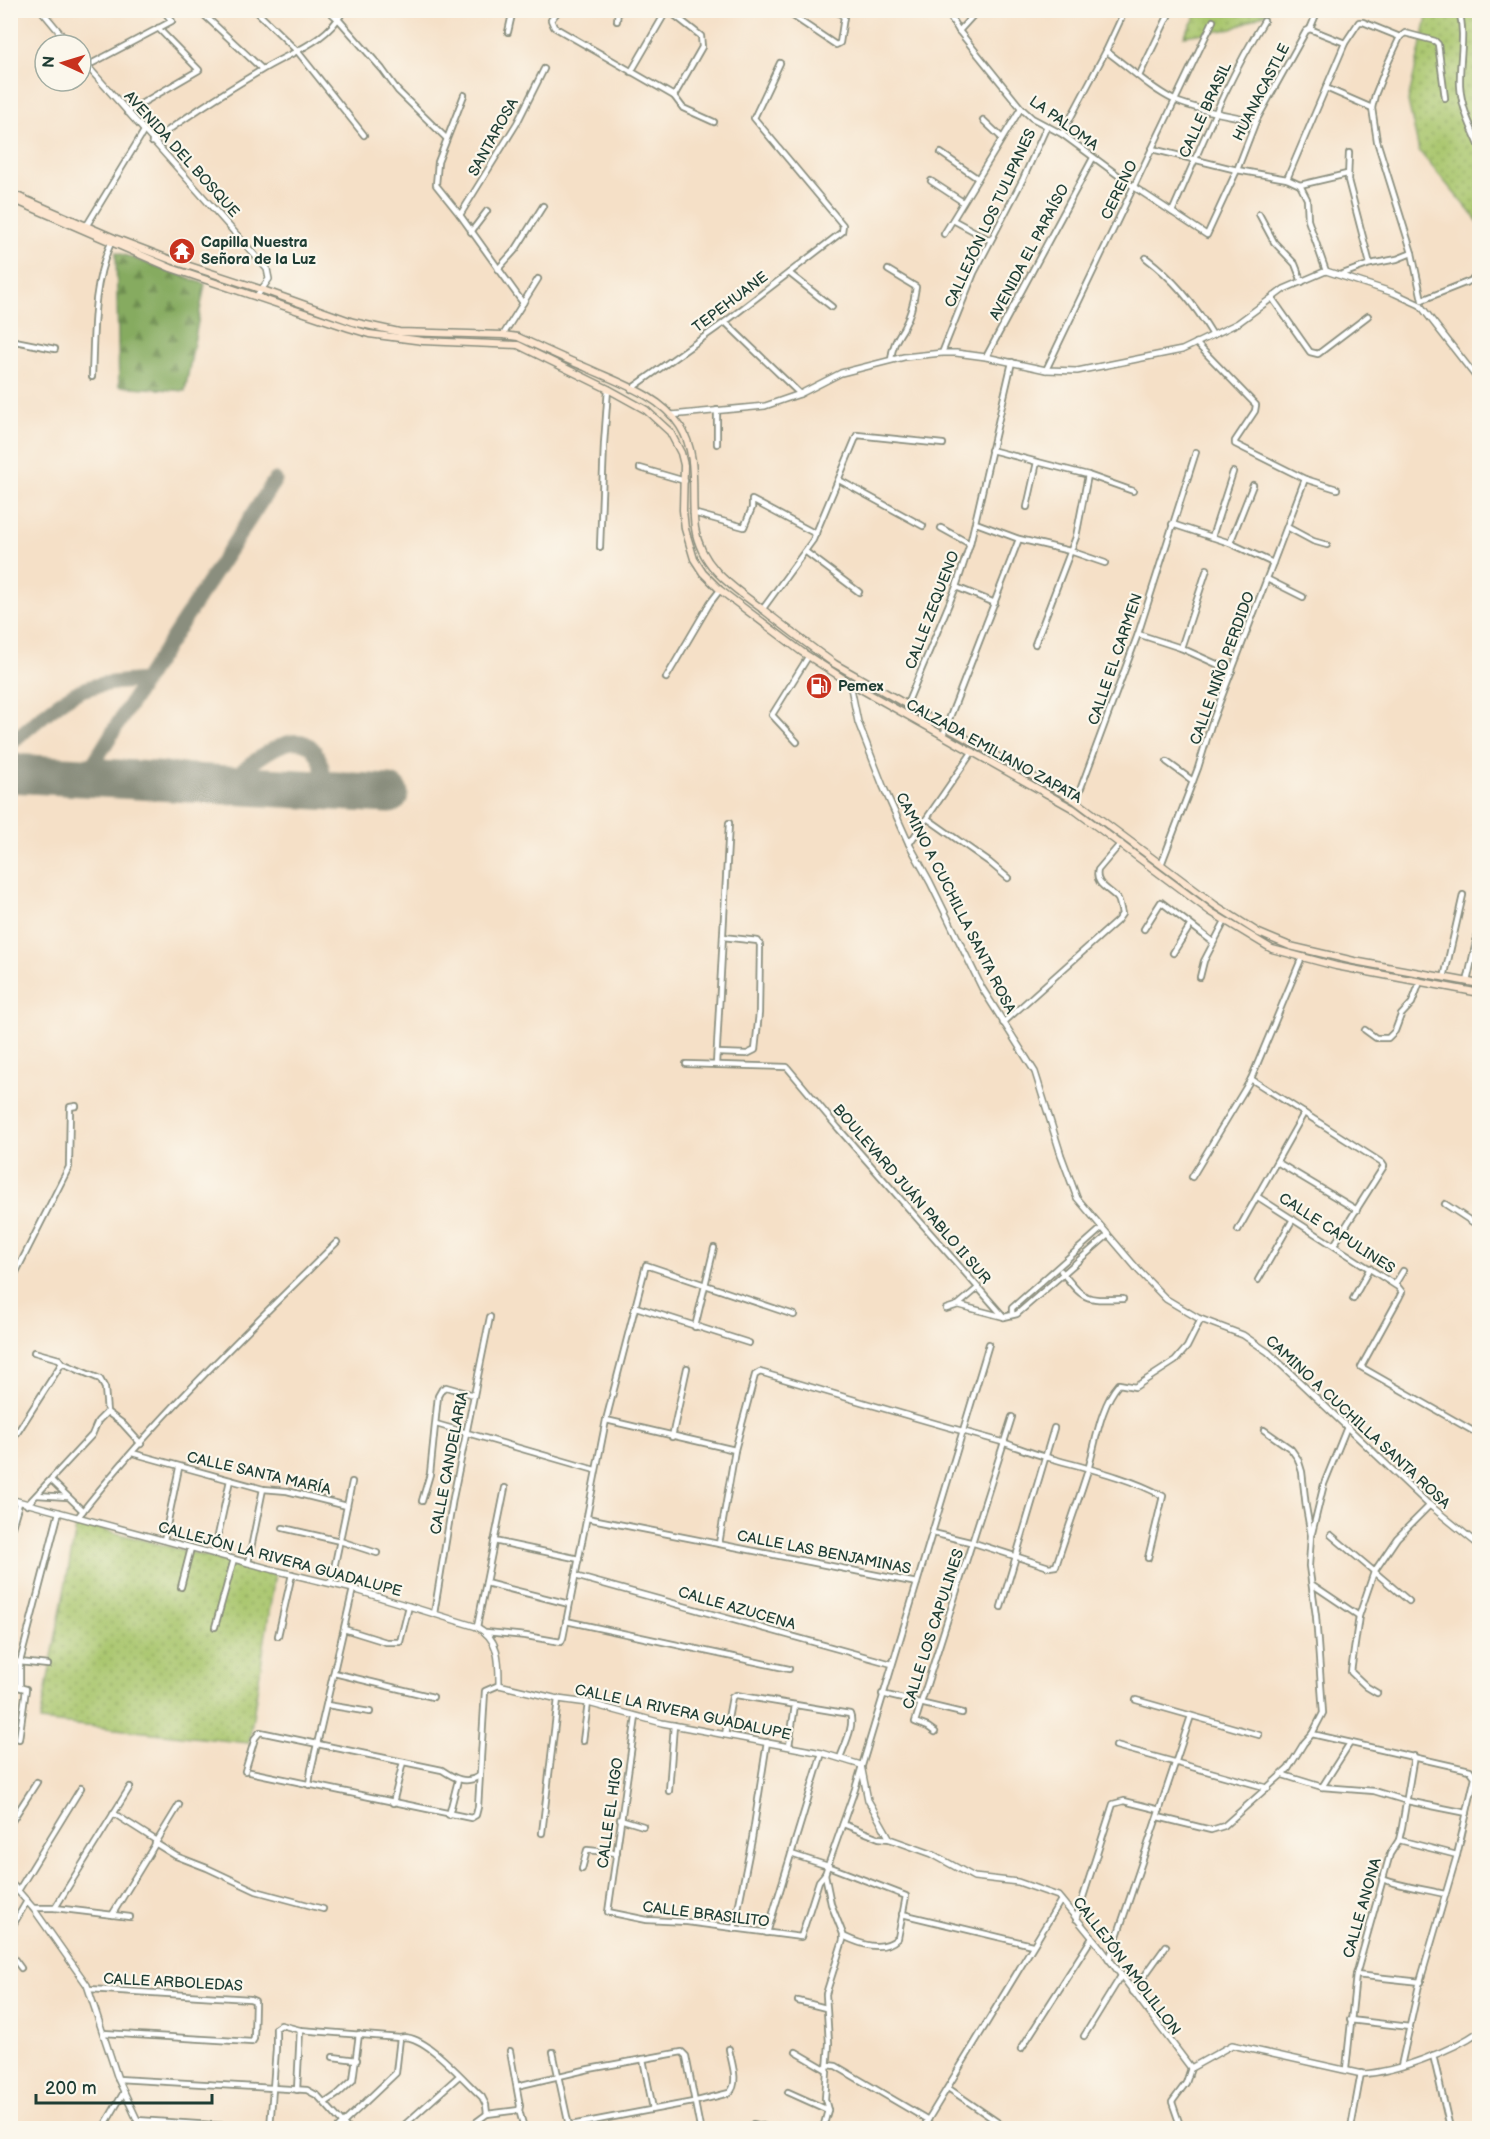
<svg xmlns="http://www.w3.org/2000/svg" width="1490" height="2139" viewBox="0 0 1490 2139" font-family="'Balsamiq Sans',sans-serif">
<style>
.grass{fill:url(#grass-dots);stroke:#648250;stroke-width:1.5}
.forest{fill:url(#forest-firs);stroke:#52744a;stroke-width:1.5}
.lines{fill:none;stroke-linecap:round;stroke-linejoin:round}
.taxiway{stroke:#8a8e7e;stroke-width:15}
.runway{stroke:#8a8e7e;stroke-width:39}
.minor-casing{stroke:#8a8e7e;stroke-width:8}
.tertiary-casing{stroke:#8a8e7e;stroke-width:8}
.secondary-casing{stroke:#8a8e7e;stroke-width:9}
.minor{stroke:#fff;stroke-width:4.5}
.tertiary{stroke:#fff;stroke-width:5}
.secondary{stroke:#fce5cf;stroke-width:6}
.labels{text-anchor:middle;stroke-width:4.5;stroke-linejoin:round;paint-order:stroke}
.street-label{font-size:15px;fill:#1f3d34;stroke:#fbf7ec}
.poi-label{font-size:15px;font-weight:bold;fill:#1f3d34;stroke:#fbf7ec;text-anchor:start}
</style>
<defs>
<pattern id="grass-dots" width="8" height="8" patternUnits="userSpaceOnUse" patternTransform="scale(1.5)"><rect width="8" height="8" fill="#a9c66d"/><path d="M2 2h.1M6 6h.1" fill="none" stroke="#89a25a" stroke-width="1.8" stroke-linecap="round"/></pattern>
<pattern id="forest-firs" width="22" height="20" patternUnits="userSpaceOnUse" patternTransform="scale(1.5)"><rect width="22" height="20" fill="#86ab60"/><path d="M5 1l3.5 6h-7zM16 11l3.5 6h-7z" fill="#6d8c50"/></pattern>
</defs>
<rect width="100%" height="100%" fill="#fbf7ec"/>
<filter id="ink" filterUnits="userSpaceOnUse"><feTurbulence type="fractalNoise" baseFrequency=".0167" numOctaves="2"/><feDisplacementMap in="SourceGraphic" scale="12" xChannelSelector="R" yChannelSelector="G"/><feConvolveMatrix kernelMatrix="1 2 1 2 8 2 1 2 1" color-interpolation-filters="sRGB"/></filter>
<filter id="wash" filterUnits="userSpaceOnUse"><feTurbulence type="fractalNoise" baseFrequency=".008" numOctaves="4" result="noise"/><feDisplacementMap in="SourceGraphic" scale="24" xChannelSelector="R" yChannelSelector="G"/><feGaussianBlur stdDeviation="1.35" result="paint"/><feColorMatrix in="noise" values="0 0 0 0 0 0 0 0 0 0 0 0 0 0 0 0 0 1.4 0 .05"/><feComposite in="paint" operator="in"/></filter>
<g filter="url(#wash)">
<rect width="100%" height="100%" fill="#f5e0c7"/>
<g class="grass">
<polygon points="1199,11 1270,11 1232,29 1184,36"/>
<polygon points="1418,11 1479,11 1479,223 1419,151 1408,101 1427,18"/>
<polygon points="77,1523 275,1574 249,1743 40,1721"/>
</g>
<polygon class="forest" points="116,252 205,284 185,391 119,386"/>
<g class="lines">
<g class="taxiway">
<path d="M 10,743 C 31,727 61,697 85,689 C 104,682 126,682 145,680"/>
<polyline points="85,777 145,680 275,480"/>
<path d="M 225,785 C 244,770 291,724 313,749 C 324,762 323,774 323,790"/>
</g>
<polyline class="runway" points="10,773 389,794"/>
</g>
</g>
<g filter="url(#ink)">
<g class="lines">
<defs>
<g id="minor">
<polyline points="255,10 298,52 364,135"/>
<polyline points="328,10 339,20 382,69 398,91 446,138"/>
<polyline points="559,10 551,20 554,27 674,96 683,108 714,122"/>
<polyline points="668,10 701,36 702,47 674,96"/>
<polyline points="784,10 836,45 840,43 844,17 836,10"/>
<polyline points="946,10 959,31 1021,108 1032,118 1062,134 1134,187 1207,235 1237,170 1256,121 1306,31 1310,29 1318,10"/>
<path d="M 1459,10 C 1466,36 1459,59 1460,85 C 1461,107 1471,127 1480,147"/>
<polyline points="201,12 262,69"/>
<polyline points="617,21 618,10"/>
<polyline points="1310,29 1345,43"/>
<polyline points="959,31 978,10"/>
<polyline points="508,32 513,10"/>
<path d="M 1106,51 C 1129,67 1149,88 1174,100 C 1198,111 1231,115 1256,121"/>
<polyline points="87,66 172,21 163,10"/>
<polyline points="631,72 667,10"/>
<polyline points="1139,76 1171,10"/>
<polyline points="1326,88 1372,108"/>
<polyline points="464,95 438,162 436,185 460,215 523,303"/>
<polyline points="127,112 199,70 158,28"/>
<polyline points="983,120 1002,138"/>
<polyline points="1062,134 1106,51 1125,10"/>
<path d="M 152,142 C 187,116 223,93 260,71 C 290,52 325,44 344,10"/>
<polyline points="1152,149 1237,170 1287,179 1300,185 1307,199 1308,220 1326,271"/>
<polyline points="941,153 977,178"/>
<polyline points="1349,153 1348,180 1370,264"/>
<polyline points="1287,179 1345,43 1359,22 1363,22 1400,37"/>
<polyline points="931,181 963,202"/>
<polyline points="1300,185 1347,174"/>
<path d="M 1172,212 C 1201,147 1226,82 1264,21"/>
<polyline points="1259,214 1274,242 1295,264 1302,282"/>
<polyline points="460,215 517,123 544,69"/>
<polyline points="953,220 990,240"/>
<polyline points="87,225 144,131"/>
<polyline points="471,232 487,211"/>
<polyline points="944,234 1021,108"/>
<path d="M 1146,258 C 1174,279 1195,305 1213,335"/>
<polyline points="498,269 516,249 543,206"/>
<path d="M 888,270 L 916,287 C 914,301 910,317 903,329 C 896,340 892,347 891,360"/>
<polyline points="789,273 832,307"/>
<polyline points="1340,275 1370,264 1397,259 1412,253"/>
<polyline points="1472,280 1480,288"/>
<polyline points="1272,298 1310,352 1318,354 1368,316"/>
<polyline points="1422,300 1412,253 1377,141 1372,108 1375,95 1387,65 1400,37 1405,33 1435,41 1438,44 1445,98"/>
<polyline points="1422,300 1480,277"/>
<polyline points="725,322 800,394"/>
<polyline points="503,335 538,279"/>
<polyline points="10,340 55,349"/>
<polyline points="1196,343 1256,405 1255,411 1235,441 1235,444 1305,479 1337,489"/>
<polyline points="942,353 974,273 1023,179 1047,126"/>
<polyline points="986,357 1093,158"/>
<polyline points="1046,370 1213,21"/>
<path d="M 92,377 C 94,333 92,284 111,243"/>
<polyline points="631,389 725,322 842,232 843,225 754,118 780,63"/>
<polyline points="717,444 717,410"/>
<polyline points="991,450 1088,475 1133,491"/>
<polyline points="640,468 685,481"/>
<polyline points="839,480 923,526"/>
<polyline points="1027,507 1037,462"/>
<polyline points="693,513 744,527 752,508 752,500 816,534"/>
<polyline points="976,523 1019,539 1070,551 1105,563"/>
<polyline points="1172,524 1230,543 1273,563"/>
<polyline points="1287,527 1313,541 1327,545"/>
<polyline points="941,528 970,544"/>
<polyline points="1212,537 1233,472"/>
<polyline points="1230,543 1253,485"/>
<polyline points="600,547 604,444 608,389"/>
<polyline points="806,552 859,592"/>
<polyline points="1267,579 1303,597"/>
<polyline points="956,587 995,603"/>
<polyline points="762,610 813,540 857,435 943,444"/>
<polyline points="1138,634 1181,648 1232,671"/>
<polyline points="1035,644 1076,537 1088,475"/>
<polyline points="1181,648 1207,569"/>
<polyline points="666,678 710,603 720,590"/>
<polyline points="907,704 956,587 970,544 1012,362"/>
<polyline points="943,735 1019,539"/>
<polyline points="797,742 772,715 808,657"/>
<polyline points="1167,762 1193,781"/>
<polyline points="1076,801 1138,634 1196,452"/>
<polyline points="928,819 989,862 1008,878"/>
<polyline points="909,844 973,751"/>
<polyline points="1161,865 1198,768 1211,725 1305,479"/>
<polyline points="1144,929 1161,902 1213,942"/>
<polyline points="1173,953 1190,926"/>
<polyline points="1200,977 1204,961 1225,921"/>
<polyline points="1444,978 1463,895"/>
<polyline points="1467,982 1480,924"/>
<path d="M 1003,1023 L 1117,921 L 1122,914 C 1121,910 1120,903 1118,899 C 1110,889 1094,885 1098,870 L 1121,843"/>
<polyline points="1365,1030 1376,1038 1388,1038 1395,1031 1401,1015 1412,1003 1420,982"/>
<polyline points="717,1053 747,1054 755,1050 759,1013 760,945 758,941 723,937"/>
<polyline points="686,1064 787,1067 838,1128 1004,1317"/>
<polyline points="716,1065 729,823"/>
<polyline points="1251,1079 1382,1163 1384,1166 1334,1245"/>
<polyline points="1277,1162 1357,1210"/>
<polyline points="1192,1177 1251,1079 1302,957"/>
<polyline points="1258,1197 1398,1287 1402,1292 1399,1298 1361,1367 1480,1435"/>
<polyline points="1445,1204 1480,1227"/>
<polyline points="1238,1230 1304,1113"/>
<path d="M 1061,1271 C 1085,1301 1084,1300 1123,1299"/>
<polyline points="1258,1280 1293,1219"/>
<polyline points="10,1284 69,1167 70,1107 76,1106"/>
<polyline points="1395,1284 1403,1271"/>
<polyline points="1353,1299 1370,1268"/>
<polyline points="958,1305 1004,1317 1017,1314 1108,1235"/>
<polyline points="636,1307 749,1343"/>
<polyline points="946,1309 958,1305 978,1288"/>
<polyline points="1012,1314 1012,1308 1102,1228"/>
<polyline points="695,1327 714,1248"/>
<polyline points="34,1352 59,1359 62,1363 100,1379 105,1388 107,1412 122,1423 141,1444"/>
<polyline points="606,1420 735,1450"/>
<polyline points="436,1424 595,1470"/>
<polyline points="672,1437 687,1368"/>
<polyline points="10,1444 62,1363"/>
<polyline points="132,1453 263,1489 287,1491 347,1506"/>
<polyline points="51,1480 83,1511"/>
<polyline points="37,1495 67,1497"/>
<polyline points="422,1501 430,1474 438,1396 442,1389 446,1387 474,1395"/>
<polyline points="27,1505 92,1435 98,1421 107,1412"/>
<path d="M 78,1517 C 155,1418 248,1331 337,1242"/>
<polyline points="587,1518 917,1583"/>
<polyline points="283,1528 340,1541 377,1553"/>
<path d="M 933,1533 L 974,1543 L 1049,1567 L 1056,1566 C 1066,1534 1078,1502 1088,1470 C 1096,1442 1100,1406 1119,1384 L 1135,1387 L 1175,1361 L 1187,1347 L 1201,1319"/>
<polyline points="1312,1533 1324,1484 1347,1427"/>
<polyline points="10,1534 19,1503"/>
<polyline points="1331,1535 1409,1601"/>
<polyline points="164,1540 179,1468"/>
<polyline points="494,1541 579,1559"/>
<path d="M 719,1544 L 735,1450 L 755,1375 L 760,1372 C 841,1396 921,1420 1002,1442 C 1017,1447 1031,1453 1046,1457 C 1085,1468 1126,1476 1163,1496 L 1148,1558"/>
<polyline points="214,1554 230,1480"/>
<polyline points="248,1563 263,1489"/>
<polyline points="575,1576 892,1664"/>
<polyline points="331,1583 352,1482"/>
<polyline points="486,1583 569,1604"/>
<polyline points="1313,1585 1359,1616"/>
<polyline points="181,1587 191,1548"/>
<polyline points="1001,1607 1054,1428"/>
<polyline points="434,1614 453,1498 490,1317"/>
<polyline points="566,1621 789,1669"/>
<polyline points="215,1627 234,1559"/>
<polyline points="477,1627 505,1488"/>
<polyline points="344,1629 386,1642 400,1642 409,1606"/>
<polyline points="486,1632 526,1636 561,1642 563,1638 606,1420 646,1265 794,1315"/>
<polyline points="278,1636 292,1574"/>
<polyline points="10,1661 48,1665"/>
<polyline points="334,1673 433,1697"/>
<polyline points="10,1685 26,1689 19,1739"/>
<polyline points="20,1686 20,1662 59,1512"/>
<polyline points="1377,1693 1367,1687 1351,1672 1359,1616 1374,1572 1397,1538 1430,1505"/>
<polyline points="882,1694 962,1713"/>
<polyline points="1136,1700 1259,1735"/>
<polyline points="327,1705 370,1712"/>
<polyline points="636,1717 608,1912 647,1920 687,1922 801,1937 819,1881 825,1874 855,1789 989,1344"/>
<polyline points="935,1732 928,1727 915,1722 1012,1417"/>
<polyline points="1312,1734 1470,1770 1475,1777 1457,1855 1419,1985 1401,2066"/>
<path d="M 725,1735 L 732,1697 L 736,1695 L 850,1714 C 855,1726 844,1746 840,1758"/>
<polyline points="583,1741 588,1703"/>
<polyline points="789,1746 795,1705"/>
<polyline points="1116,1746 1268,1788"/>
<path d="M 245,1771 L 255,1738 L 260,1732 L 442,1770 C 454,1778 466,1785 479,1776"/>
<polyline points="250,1772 471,1818 476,1815 478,1807 485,1691 499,1685"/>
<polyline points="1283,1775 1322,1787 1374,1791 1407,1801 1467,1813"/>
<polyline points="309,1785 311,1770 353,1589"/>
<polyline points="1322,1787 1350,1743"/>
<polyline points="669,1791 674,1725"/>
<polyline points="393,1803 403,1762"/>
<polyline points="113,1813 157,1841"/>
<polyline points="449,1815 458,1780"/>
<polyline points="1158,1817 1211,1830 1224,1826 1288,1769 1304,1743 1312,1734 1323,1713 1316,1616 1309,1566 1311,1535 1306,1507 1302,1472 1298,1459 1291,1449 1264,1430"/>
<polyline points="620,1819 643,1826"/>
<polyline points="10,1824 37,1782"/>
<polyline points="843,1824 879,1838 890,1839"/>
<polyline points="542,1833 558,1699"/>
<polyline points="1399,1840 1457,1855"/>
<polyline points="155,1843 176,1856 207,1868 256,1891 323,1909"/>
<path d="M 791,1854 L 828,1866 L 906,1896 L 898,1938 C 882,1953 860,1944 843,1936"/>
<polyline points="582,1869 587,1850 617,1853"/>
<path d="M 1382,1879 C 1403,1887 1424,1889 1445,1894"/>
<polyline points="18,1891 81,1788"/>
<polyline points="33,1908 55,1908 130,1917"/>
<polyline points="55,1908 130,1787"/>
<polyline points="902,1914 1032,1945"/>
<polyline points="112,1915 179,1805"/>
<polyline points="1076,1919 1113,1804 1124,1801 1160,1810"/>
<polyline points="734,1929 752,1839 767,1742"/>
<polyline points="10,1930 27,1901"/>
<polyline points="767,1933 822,1753"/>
<polyline points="10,1953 21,1968"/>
<polyline points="1109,1960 1191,1716"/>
<polyline points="1356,1975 1421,1982"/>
<polyline points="89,1989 250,1999 255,2001 254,2039 252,2042 103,2033"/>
<polyline points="1133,1992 1166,1946"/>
<polyline points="798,2001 826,2008"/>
<polyline points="1350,2020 1410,2027"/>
<polyline points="1084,2036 1121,1976"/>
<polyline points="1021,2049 1092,1938"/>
<polyline points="553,2052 569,2126"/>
<polyline points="796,2052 827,2070"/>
<polyline points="1433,2055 1450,2128"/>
<polyline points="333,2057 357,2060"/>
<polyline points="643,2059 653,2109"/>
<polyline points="828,2065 836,2066 928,2120"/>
<polyline points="1346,2069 1356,1975 1390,1854 1399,1840 1402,1827 1414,1756"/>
<polyline points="118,2079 307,2090 318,2096 347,2128"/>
<polyline points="517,2086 589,2069 682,2052 686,2056 700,2128"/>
<polyline points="948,2088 1006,2128"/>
<polyline points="297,2090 300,2030"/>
<polyline points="788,2092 828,2110"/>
<polyline points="325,2103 338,2094 353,2080 359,2034"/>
<polyline points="519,2110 524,2128"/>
<polyline points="137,2120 242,2127"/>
<polyline points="103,2128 124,2092"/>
<path d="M 270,2128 L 276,2049 L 276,2028 L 281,2025 L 300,2030 L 400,2038 C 423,2031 465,2082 482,2097 L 486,2105 L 487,2114"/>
<polyline points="338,2128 396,2073 400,2038"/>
<polyline points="401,2128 459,2076"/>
<polyline points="468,2128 487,2114 519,2110 520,2106 510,2051"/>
<path d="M 555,2128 L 693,2102 L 729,2093 C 740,2084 731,2061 729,2049"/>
<polyline points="749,2128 753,2124 771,2128"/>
<polyline points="823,2128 828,2110 825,2099 829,2043 826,1994 843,1940 843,1934 831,1904 825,1874"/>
<polyline points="923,2128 1061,1900"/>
<polyline points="1181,2128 1172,2102 1186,2083 1191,2068"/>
<polyline points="1326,2128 1333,2128"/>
<polyline points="1351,2128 1361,2073"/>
</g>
<g id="tertiary">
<polyline points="41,10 70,45"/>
<polyline points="81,59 267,269 269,279 256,297"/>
<polyline points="671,415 765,406 800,394 841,373 904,357 942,353 956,353 986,357 1046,370 1077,371 1182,350 1238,323 1284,289 1326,271 1394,293 1420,305 1480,382"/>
<polyline points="850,683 858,722 883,786 909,844 930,882 982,988 1035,1072 1061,1155 1077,1198 1139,1271 1166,1299 1198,1318 1243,1335 1268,1352 1427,1503 1480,1546"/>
<path d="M 10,1499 L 278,1571 L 353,1589 L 477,1627 C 500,1639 499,1662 499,1685 L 558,1699 L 588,1703 L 662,1723 L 822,1753 L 861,1765 L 868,1800 L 890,1839 L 932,1854 L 974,1877 L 1018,1882 L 1058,1896 L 1100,1947 L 1191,2068 L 1232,2045 L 1362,2074 C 1396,2072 1452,2051 1480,2031"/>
<polyline points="10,1882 33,1908 87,1985 118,2079 141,2128"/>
</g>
<g id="secondary">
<path d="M 10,193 L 114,238 L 174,261 L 263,290 L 353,322 L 399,332 L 503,335 L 518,337 C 540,347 562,358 585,367 C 617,382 660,395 680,426 C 700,457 690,494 695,528 C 701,569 736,589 766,612 C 789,630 812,648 835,664 L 1076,801 L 1215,905 L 1259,933 L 1290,946 L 1354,961 L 1480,984"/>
<polyline points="10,198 171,268 349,328 369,334 423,341 518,345 608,389 646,410 670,432 681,453 684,465 683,510 685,529 694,559 703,573 720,590 802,652 850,683 1072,808 1211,912 1272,949 1336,966 1480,993"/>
</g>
</defs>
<use href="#minor" class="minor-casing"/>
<use href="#tertiary" class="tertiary-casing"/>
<use href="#secondary" class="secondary-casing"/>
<use href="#minor" class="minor"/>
<use href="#tertiary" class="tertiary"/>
<use href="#secondary" class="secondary"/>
</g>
</g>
<defs>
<symbol id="temple-disc" viewBox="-11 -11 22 22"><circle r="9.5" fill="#c8321e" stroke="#fbf7ec"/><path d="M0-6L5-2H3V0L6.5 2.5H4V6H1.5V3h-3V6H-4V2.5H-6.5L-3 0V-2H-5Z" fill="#fff"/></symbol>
<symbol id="fuel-disc" viewBox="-11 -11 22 22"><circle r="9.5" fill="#c8321e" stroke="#fbf7ec"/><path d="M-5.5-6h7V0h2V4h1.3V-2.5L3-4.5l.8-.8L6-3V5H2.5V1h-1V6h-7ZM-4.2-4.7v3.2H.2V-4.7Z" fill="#fff"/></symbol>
</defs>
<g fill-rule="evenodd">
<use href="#temple-disc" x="167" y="236" width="30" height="30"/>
<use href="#fuel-disc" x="804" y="671" width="30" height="30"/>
</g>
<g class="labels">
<g class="street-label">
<text transform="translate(1261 92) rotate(-63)" y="5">HUANACASTLE</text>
<text transform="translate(1205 110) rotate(-65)" y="5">CALLE BRASIL</text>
<text transform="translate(1064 123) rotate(36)" y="5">LA PALOMA</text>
<text transform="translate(493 137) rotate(-61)" y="5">SANTAROSA</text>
<text transform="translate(182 154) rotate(48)" y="5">AVENIDA DEL BOSQUE</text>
<text transform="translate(1119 190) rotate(-64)" y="5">CERENO</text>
<text transform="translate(990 218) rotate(-65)" y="5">CALLEJÓN LOS TULIPANES</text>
<text transform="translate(1029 252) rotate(-62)" y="5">AVENIDA EL PARAÍSO</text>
<text transform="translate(730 302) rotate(-37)" y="5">TEPEHUANE</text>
<text transform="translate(932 610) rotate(-69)" y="5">CALLE ZEQUENO</text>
<text transform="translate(1115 659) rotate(-71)" y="5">CALLE EL CARMEN</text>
<text transform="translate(1222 668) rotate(-70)" y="5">CALLE NIÑO PERDIDO</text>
<text transform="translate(994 751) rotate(29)" y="5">CALZADA EMILIANO ZAPATA</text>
<text transform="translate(956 903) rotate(63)" y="5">CAMINO A CUCHILLA SANTA ROSA</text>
<text transform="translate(912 1194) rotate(49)" y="5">BOULEVARD JUÁN PABLO II SUR</text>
<text transform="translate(1337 1233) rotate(33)" y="5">CALLE CAPULINES</text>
<text transform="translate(1358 1422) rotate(43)" y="5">CAMINO A CUCHILLA SANTA ROSA</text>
<text transform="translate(449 1463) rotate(-79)" y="5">CALLE CANDELARIA</text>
<text transform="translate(259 1473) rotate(13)" y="5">CALLE SANTA MARÍA</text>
<text transform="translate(824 1552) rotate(11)" y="5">CALLE LAS BENJAMINAS</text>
<text transform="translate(280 1559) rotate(15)" y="5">CALLEJÓN LA RIVERA GUADALUPE</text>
<text transform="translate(737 1608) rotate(16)" y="5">CALLE AZUCENA</text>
<text transform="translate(933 1629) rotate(-72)" y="5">CALLE LOS CAPULINES</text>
<text transform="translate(683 1712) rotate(12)" y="5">CALLE LA RIVERA GUADALUPE</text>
<text transform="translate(610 1813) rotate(-82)" y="5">CALLE EL HIGO</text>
<text transform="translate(1362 1908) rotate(-74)" y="5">CALLE ANONA</text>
<text transform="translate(706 1914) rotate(7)" y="5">CALLE BRASILITO</text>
<text transform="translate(1127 1966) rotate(53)" y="5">CALLEJÓN AMOLILLON</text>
<text transform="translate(173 1982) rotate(3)" y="5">CALLE ARBOLEDAS</text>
</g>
<g class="poi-label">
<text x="201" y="247">Capilla Nuestra<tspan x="201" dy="17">Señora de la Luz</tspan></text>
<text x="838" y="691">Pemex</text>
</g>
</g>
<rect width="1490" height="2139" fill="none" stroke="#fbf7ec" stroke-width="36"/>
<g transform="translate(63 63) rotate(274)"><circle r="28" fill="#fbf7ec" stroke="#a3ada2" stroke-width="1.5"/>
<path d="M0-4.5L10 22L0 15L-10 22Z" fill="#c8321e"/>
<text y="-9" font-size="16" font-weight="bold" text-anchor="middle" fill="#1f3d34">N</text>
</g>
<path d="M36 2094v9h176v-9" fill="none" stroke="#1f3d34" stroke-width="3"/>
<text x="45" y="2094" font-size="18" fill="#1f3d34" stroke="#fbf7ec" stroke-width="4.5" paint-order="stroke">200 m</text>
</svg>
